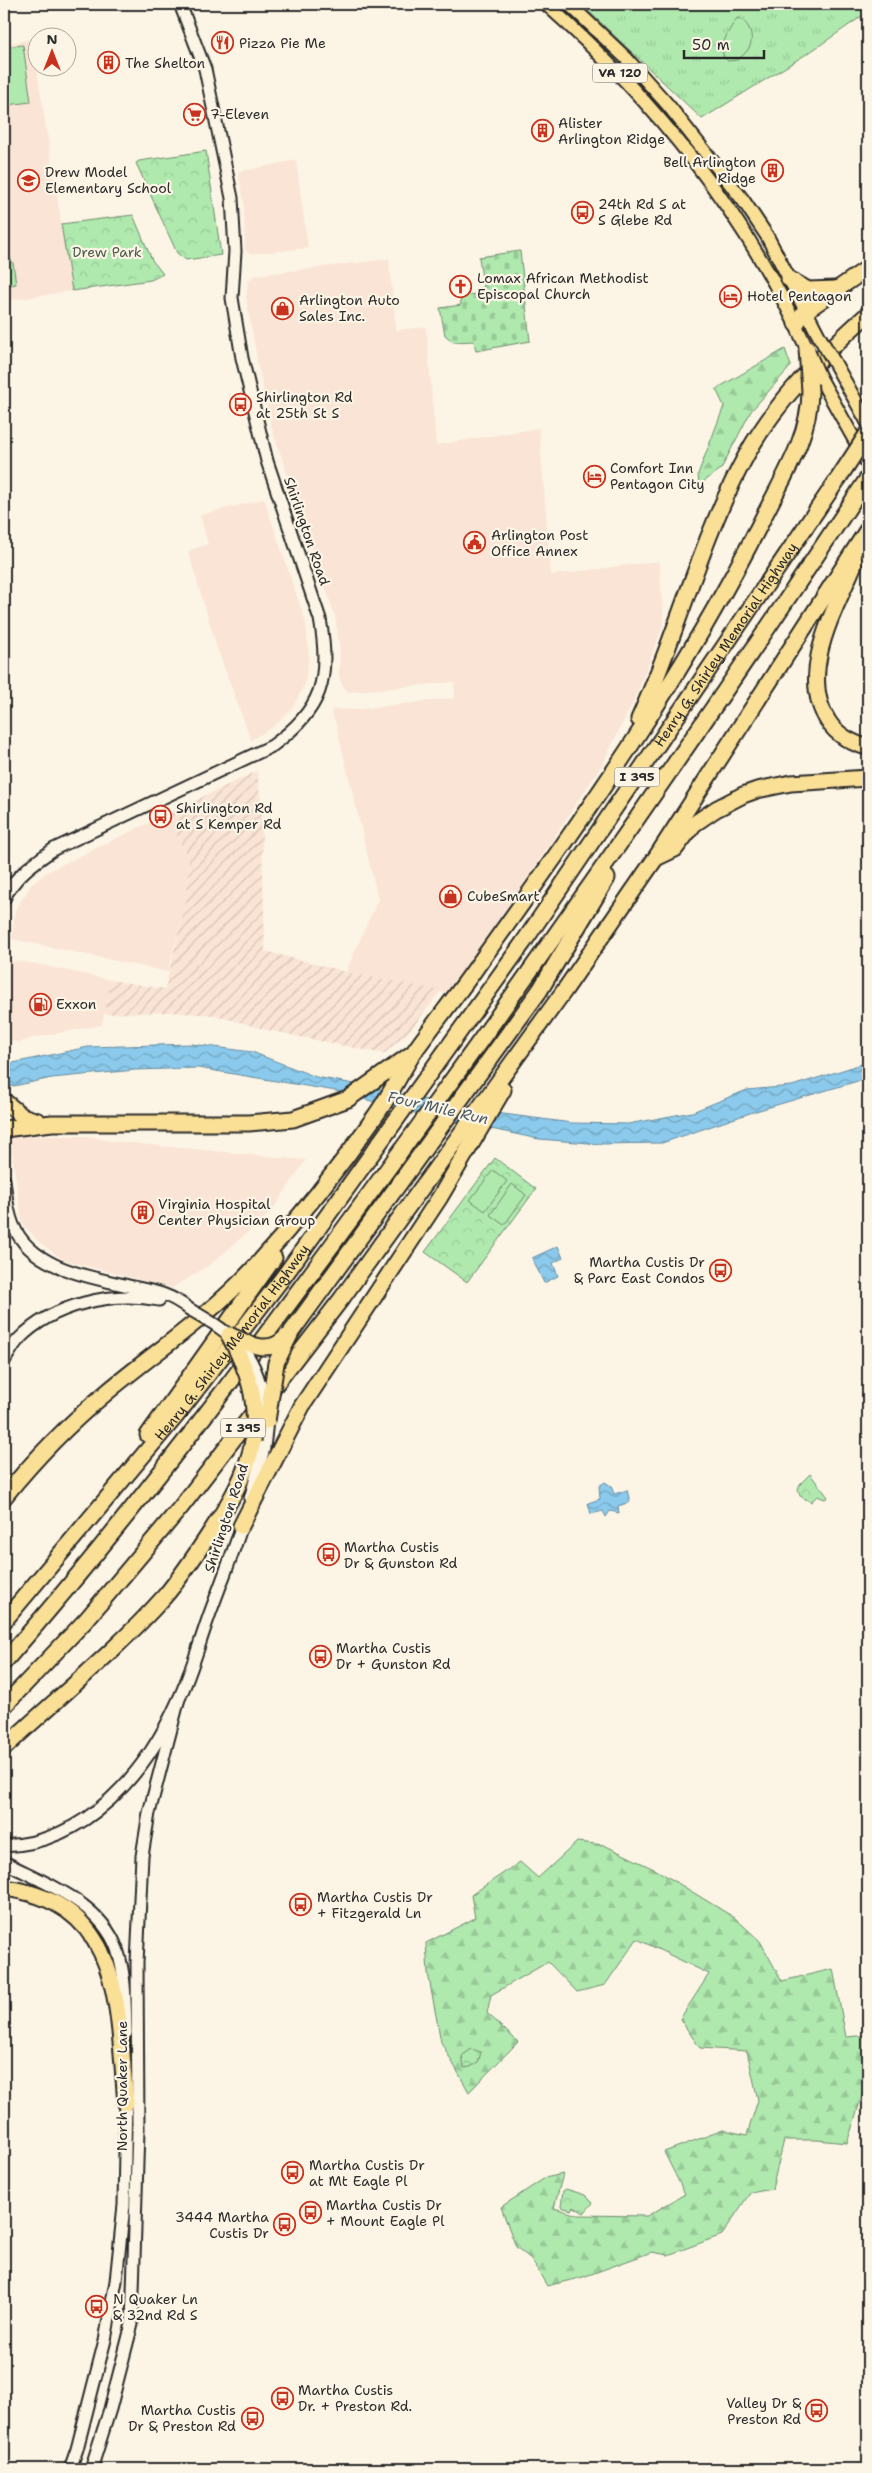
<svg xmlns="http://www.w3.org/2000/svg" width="872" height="2473" viewBox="0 0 872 2473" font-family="'Shantell Sans',sans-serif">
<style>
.built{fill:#fae4d5}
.industrial{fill:url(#industrial-furrows)}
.grass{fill:url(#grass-tufts);stroke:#6d8a6c}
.forest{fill:url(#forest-firs);stroke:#6d8a6c}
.cemetery{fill:url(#cemetery-stones);stroke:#6d8a6c}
.park{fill:url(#park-crowns);stroke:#6d8a6c}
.pitch{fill:#afe9ae;stroke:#6d8a6c}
.water{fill:url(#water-waves);stroke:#658a9f}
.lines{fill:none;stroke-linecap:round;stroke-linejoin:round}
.secondary-casing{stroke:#2b2b2b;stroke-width:15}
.primary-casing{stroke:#2b2b2b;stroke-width:16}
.highway-casing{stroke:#2b2b2b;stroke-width:19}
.secondary{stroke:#fcf5e5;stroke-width:11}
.primary{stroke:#fadf96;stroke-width:12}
.highway{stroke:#fadf96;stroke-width:15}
.secondary-bridge-casing{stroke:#2b2b2b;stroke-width:15;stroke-linecap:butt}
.primary-bridge-casing{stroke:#2b2b2b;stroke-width:16;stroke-linecap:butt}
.highway-bridge-casing{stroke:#2b2b2b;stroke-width:19;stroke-linecap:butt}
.secondary-bridge{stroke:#fcf5e5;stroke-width:11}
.primary-bridge{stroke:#fadf96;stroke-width:12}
.highway-bridge{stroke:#fadf96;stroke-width:15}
.labels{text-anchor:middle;stroke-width:4.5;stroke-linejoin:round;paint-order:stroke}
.shield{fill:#fcf5e5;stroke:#6a6863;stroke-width:1}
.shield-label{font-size:12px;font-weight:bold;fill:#2b2b2b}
.poi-label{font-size:14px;fill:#2b2b2b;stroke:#fcf5e5;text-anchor:start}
.park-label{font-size:14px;fill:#4c5a4c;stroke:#fcf5e5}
.street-label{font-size:14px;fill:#2b2b2b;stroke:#fcf5e5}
.water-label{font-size:15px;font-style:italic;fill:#485b65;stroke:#fcf5e5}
</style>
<defs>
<pattern id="industrial-furrows" width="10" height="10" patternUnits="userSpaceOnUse" patternTransform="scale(1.25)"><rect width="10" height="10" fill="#fae4d5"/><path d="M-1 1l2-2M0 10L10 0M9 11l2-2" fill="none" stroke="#d6c4b7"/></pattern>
<pattern id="grass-tufts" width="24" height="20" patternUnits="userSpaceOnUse" patternTransform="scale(1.25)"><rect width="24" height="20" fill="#afe9ae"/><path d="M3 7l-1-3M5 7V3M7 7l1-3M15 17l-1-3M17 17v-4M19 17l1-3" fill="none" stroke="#97c896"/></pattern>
<pattern id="forest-firs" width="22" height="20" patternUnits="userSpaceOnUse" patternTransform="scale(1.25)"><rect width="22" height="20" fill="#afe9ae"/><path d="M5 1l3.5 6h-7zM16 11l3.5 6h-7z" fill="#97c896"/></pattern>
<pattern id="cemetery-stones" width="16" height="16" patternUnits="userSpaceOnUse" patternTransform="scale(1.25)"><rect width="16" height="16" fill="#afe9ae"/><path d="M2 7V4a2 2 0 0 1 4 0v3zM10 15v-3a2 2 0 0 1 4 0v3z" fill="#97c896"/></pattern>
<pattern id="park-crowns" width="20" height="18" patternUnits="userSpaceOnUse" patternTransform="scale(1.25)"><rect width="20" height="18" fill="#afe9ae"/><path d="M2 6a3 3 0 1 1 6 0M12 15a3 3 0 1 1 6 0" fill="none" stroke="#97c896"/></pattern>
<pattern id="water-waves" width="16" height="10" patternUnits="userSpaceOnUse" patternTransform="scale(1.25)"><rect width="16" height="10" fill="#8bcaec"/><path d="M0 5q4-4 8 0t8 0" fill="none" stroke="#72a4bf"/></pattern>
</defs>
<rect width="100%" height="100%" fill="#fcf5e5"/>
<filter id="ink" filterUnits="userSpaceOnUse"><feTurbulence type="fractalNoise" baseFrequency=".02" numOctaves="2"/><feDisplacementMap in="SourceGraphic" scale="10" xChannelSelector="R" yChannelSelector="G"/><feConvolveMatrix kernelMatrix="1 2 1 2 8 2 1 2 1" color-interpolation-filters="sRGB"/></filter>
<g filter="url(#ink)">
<g class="built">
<polygon points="32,39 72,291 4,301 4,45"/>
<polygon points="296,160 308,248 251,254 247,252 245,250 244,202 238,172"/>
<polygon points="389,259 396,330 426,327 436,445 539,428 551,575 659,561 664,623 636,696 603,763 530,874 447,993 346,972 378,899 336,724 331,712 333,709 353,710 455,698 454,682 348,692 343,686 339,677 340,651 335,616 271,426 258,365 246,297 248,282 251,278 257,275"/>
<polygon points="264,499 306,623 309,657 305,683 292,709 273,727 251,740 217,648 188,551 208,544 200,515"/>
<polygon points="167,814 189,860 185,905 168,972 12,939 15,910 31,885 47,872"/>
<polygon points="10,961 31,963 111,980 102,1025 32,1038 19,1043 11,1040 7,1032"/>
<polygon points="10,1136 88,1136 110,1141 306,1160 271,1212 211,1264 172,1288 64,1260 38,1241 22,1223"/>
</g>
<polygon class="industrial" points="257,771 261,805 265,951 346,972 441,991 411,1029 384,1054 267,1030 214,1015 168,1012 104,1014 111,980 165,989 185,905 189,860 167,814"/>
<polygon class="grass" points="581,4 868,4 868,12 813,50 702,119"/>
<g class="forest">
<polygon points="785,349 791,366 751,411 721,469 699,485 698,474 724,406 716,389"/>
<polygon points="577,1842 604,1845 658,1871 735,1918 760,1941 782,1981 833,1969 846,2037 868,2035 868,2077 847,2143 817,2140 784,2140 772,2189 750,2193 722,2235 668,2255 652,2252 583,2277 547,2286 531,2259 516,2247 501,2207 545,2178 563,2174 554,2208 578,2215 647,2216 685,2194 664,2152 723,2130 747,2135 758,2100 747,2051 700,2048 680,2019 709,1974 637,1939 605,1985 577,1992 548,1962 491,1995 487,2013 518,2042 469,2092 441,2042 428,1973 426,1943 475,1918 471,1895 520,1862 538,1878"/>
</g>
<polygon class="cemetery" points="520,251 530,341 476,351 474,341 453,342 445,335 440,308 461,305 460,296 484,293 479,257"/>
<g class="park">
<polygon points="206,151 221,255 186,260 177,253 136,163 139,161"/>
<polygon points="133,215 152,260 163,274 151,280 72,291 61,224"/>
<polygon points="495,1158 536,1189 467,1282 425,1252"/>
<polygon points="810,1474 828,1497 825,1499 817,1496 811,1502 800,1496 798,1489 800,1484"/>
<polygon points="471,2049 481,2052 478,2063 470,2067 464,2068 462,2056"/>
<polygon points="566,2189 585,2195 593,2203 584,2213 574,2207 571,2210 561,2207 563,2191"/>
</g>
<g class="pitch">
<path d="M 737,18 C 749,21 755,37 749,48 C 746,53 741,57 737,60 L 728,61 C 714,51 730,29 737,18 Z"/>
<polygon points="23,45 31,102 7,105 4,81 4,47"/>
<polygon points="4,247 13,263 16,284 4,286"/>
<polygon points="493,1170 507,1181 485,1211 470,1200"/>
<polygon points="512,1184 526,1195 504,1225 490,1215"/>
</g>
<g class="water">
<polygon points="192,1044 252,1052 316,1077 376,1088 465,1109 572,1123 628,1124 692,1112 747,1090 792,1086 868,1062 868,1078 756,1111 662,1143 601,1144 539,1139 410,1112 336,1091 198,1068 135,1070 52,1078 4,1088 4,1066 13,1063 88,1047"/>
<polygon points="558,1246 563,1258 553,1263 558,1276 544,1283 532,1258"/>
<polygon points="605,1482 611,1486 614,1494 627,1490 630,1502 618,1506 619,1513 610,1511 606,1517 603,1511 591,1514 588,1503 600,1499 599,1486"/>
</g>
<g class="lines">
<defs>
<g id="secondary">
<path d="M 4,899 C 14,876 34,863 54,849 L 272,746 C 322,710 331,679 320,619 L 267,461 L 242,358 L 232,298 L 235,251 L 232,198 L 205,69 L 180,4"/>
<path d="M 4,1180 C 6,1195 7,1211 13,1225 C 32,1270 92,1277 133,1287 C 157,1292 170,1294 189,1309"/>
<path d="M 4,1361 C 9,1354 13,1345 19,1339 C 53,1304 112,1291 159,1300"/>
<polyline points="250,1499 264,1448 267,1421"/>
<path d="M 4,1846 C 87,1843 146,1773 178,1701 C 191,1674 199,1644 209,1616 C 221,1583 234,1551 244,1519"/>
<path d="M 4,1862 C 44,1883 100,1902 117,1949 C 126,1975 125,2005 126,2033"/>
<polyline points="70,2469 77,2449 105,2340 116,2281 124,2205 126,2096"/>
<polyline points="91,2469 110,2409 132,2324 138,2130 137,1963 142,1856 149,1813 178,1702"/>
</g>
<g id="primary">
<path d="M 546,4 C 656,102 746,213 807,349"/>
<polyline points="569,4 626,58 668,105 743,200 767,236 820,338"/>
<polyline points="834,362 868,423"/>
<polyline points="820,378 868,464"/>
</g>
<g id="highway">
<polyline points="789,279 808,290 836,289"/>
<polyline points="796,324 804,312 868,268"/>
<path d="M 855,562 C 836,609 797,672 828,721 C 836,734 852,744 868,747"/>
<path d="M 639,719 C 678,632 701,538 747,454 C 777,400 823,354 868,314"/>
<polyline points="656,858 675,849 694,824 716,809 743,795 757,790 791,783 868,778"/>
<polyline points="4,1101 22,1116 38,1121"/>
<polyline points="4,1129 52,1123 249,1123 293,1119 348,1099 410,1055"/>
<polyline points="292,1331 540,990 607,878"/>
<polyline points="148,1435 274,1258"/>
<path d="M 4,1497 C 33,1461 71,1422 106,1393 C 156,1351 211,1315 255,1267 C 298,1220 340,1167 376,1115 C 391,1094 402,1070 416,1049 C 436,1021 458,994 478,965 C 581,822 683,678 762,520 C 782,479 810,437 810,391"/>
<polyline points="241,1526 302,1406 440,1197 503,1090"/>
<path id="s1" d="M 4,1621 L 176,1416 L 284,1276 L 523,943 L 838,479"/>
<path d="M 4,1662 C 153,1492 286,1309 419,1126 C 573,913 723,697 868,478"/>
<polyline points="4,1706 86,1620 181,1507 342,1298 564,991 655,859 868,529"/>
<path d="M 4,1748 C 57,1698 115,1652 164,1597 C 182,1576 197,1553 212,1530 C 230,1502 247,1474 253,1441"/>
<path d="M 4,1888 C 124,1903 117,2008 126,2103"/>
</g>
</defs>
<use href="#secondary" class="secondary-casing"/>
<use href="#primary" class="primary-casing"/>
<use href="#highway" class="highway-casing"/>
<use href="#secondary" class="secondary"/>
<use href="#primary" class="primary"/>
<use href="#highway" class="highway"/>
<defs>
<path id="secondary-bridge" d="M 189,1309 C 237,1336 258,1353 265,1410"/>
<g id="primary-bridge">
<polyline points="820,338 834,362"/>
<polyline points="809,353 820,378"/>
</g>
<g id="highway-bridge">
<polyline points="807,349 810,391"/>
<polyline points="838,479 868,433"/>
<path d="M 229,1335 C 249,1372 258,1399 253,1441"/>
<path d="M 229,1335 C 249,1344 269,1356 286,1337"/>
<polyline points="267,1421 276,1363 292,1331"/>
</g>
</defs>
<use href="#secondary-bridge" class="secondary-bridge-casing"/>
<use href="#primary-bridge" class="primary-bridge-casing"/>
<use href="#highway-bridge" class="highway-bridge-casing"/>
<use href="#secondary-bridge" class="secondary-bridge"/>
<use href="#primary-bridge" class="primary-bridge"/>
<use href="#highway-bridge" class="highway-bridge"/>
</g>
</g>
<defs>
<symbol id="restaurant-ring" viewBox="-11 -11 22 22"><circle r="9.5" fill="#fcf5e5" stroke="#c8321e" stroke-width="1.5"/><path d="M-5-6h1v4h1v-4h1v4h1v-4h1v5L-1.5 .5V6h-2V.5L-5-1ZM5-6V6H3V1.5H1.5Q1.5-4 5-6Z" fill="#c8321e"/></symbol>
<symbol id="building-ring" viewBox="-11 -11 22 22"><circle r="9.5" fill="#fcf5e5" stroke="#c8321e" stroke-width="1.5"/><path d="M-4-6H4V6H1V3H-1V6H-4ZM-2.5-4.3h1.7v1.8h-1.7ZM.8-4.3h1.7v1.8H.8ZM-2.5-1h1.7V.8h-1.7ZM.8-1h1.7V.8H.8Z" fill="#c8321e"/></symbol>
<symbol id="supermarket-ring" viewBox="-11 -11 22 22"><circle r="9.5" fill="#fcf5e5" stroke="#c8321e" stroke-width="1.5"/><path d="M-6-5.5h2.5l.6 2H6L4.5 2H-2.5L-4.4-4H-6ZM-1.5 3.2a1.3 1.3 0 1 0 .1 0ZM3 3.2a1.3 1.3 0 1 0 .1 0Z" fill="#c8321e"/></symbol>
<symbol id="school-ring" viewBox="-11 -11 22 22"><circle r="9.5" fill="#fcf5e5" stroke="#c8321e" stroke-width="1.5"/><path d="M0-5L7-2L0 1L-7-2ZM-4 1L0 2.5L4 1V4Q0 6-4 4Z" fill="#c8321e"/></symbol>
<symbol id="bus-ring" viewBox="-11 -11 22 22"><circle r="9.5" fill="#fcf5e5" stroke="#c8321e" stroke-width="1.5"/><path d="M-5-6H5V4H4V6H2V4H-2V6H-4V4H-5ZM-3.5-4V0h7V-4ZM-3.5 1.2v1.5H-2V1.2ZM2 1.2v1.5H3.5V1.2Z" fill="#c8321e"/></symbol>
<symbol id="church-ring" viewBox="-11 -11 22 22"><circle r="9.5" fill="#fcf5e5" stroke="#c8321e" stroke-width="1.5"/><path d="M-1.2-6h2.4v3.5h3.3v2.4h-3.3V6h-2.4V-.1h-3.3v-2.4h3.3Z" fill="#c8321e"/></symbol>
<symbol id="hotel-ring" viewBox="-11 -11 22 22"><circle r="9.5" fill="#fcf5e5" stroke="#c8321e" stroke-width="1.5"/><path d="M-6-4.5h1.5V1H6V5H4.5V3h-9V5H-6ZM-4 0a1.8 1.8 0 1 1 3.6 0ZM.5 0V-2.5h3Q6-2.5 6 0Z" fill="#c8321e"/></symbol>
<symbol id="shop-ring" viewBox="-11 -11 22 22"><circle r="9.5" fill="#fcf5e5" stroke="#c8321e" stroke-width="1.5"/><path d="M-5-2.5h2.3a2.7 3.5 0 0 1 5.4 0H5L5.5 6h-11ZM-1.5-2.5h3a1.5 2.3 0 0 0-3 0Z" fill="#c8321e"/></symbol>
<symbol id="civic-ring" viewBox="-11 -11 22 22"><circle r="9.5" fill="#fcf5e5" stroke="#c8321e" stroke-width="1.5"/><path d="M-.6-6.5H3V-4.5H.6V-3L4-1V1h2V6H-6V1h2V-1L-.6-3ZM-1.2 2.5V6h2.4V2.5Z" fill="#c8321e"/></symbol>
<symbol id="fuel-ring" viewBox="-11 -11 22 22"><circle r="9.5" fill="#fcf5e5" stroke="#c8321e" stroke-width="1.5"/><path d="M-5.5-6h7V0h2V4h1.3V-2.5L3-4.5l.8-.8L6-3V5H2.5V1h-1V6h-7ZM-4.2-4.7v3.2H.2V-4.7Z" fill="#c8321e"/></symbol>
</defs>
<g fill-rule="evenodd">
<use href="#restaurant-ring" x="210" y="30" width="25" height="25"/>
<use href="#building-ring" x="96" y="50" width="25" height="25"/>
<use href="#supermarket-ring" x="182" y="102" width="25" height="25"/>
<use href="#building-ring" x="530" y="118" width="25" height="25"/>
<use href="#building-ring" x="760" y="158" width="25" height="25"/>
<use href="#school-ring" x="16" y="168" width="25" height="25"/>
<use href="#bus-ring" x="570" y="200" width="25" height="25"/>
<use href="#church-ring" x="448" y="274" width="25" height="25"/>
<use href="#hotel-ring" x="718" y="284" width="25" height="25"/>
<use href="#shop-ring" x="270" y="296" width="25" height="25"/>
<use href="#bus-ring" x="228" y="392" width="25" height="25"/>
<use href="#hotel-ring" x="582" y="464" width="25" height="25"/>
<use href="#civic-ring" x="462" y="530" width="25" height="25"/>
<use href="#bus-ring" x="148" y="804" width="25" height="25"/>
<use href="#shop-ring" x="438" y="884" width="25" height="25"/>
<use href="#fuel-ring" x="28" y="992" width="25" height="25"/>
<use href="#building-ring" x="130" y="1200" width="25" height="25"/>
<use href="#bus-ring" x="708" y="1258" width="25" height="25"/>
<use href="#bus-ring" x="316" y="1542" width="25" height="25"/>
<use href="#bus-ring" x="308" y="1644" width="25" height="25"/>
<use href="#bus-ring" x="288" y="1892" width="25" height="25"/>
<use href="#bus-ring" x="280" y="2160" width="25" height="25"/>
<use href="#bus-ring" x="298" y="2200" width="25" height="25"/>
<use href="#bus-ring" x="272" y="2212" width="25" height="25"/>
<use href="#bus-ring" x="84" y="2294" width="25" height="25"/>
<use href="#bus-ring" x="270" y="2386" width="25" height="25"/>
<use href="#bus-ring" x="804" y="2398" width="25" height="25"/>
<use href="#bus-ring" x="240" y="2406" width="25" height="25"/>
</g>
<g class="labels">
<g class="shield">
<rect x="592.5" y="63.5" width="55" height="19" rx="4"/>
<rect x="614.5" y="767.5" width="45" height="19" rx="4"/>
<rect x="220.5" y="1418.5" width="45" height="19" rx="4"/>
</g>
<g class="shield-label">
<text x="620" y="77">VA 120</text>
<text x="637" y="781">I 395</text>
<text x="243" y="1432">I 395</text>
</g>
<g class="poi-label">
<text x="239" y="48">Pizza Pie Me</text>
<text x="125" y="68">The Shelton</text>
<text x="210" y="119">7-Eleven</text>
<text x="558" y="128">Alister<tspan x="558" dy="16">Arlington Ridge</tspan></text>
<text x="756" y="167" text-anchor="end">Bell Arlington<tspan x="756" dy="16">Ridge</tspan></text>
<text x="45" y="177">Drew Model<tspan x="45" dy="16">Elementary School</tspan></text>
<text x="598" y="209">24th Rd S at<tspan x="598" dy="16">S Glebe Rd</tspan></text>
<text x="477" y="283">Lomax African Methodist<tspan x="477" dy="16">Episcopal Church</tspan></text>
<text x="747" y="301">Hotel Pentagon</text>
<text x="299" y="305">Arlington Auto<tspan x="299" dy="16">Sales Inc.</tspan></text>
<text x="256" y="402">Shirlington Rd<tspan x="256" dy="16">at 25th St S</tspan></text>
<text x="610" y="473">Comfort Inn<tspan x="610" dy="16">Pentagon City</tspan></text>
<text x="491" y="540">Arlington Post<tspan x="491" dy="16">Office Annex</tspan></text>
<text x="176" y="813">Shirlington Rd<tspan x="176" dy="16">at S Kemper Rd</tspan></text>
<text x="467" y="901">CubeSmart</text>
<text x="56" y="1009">Exxon</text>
<text x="158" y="1209">Virginia Hospital<tspan x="158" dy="16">Center Physician Group</tspan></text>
<text x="705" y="1267" text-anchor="end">Martha Custis Dr<tspan x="705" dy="16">&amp; Parc East Condos</tspan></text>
<text x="344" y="1552">Martha Custis<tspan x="344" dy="16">Dr &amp; Gunston Rd</tspan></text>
<text x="336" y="1653">Martha Custis<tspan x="336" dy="16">Dr + Gunston Rd</tspan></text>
<text x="317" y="1902">Martha Custis Dr<tspan x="317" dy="16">+ Fitzgerald Ln</tspan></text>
<text x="309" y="2170">Martha Custis Dr<tspan x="309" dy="16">at Mt Eagle Pl</tspan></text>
<text x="326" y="2210">Martha Custis Dr<tspan x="326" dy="16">+ Mount Eagle Pl</tspan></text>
<text x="269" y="2222" text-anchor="end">3444 Martha<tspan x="269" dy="16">Custis Dr</tspan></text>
<text x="113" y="2304">N Quaker Ln<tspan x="113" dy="16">&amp; 32nd Rd S</tspan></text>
<text x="298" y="2395">Martha Custis<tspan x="298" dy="16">Dr. + Preston Rd.</tspan></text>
<text x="801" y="2408" text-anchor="end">Valley Dr &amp;<tspan x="801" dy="16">Preston Rd</tspan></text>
<text x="236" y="2415" text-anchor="end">Martha Custis<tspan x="236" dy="16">Dr &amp; Preston Rd</tspan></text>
</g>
<g class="park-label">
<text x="107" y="257">Drew Park</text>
</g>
<g class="street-label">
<text transform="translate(307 531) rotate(71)" y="5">Shirlington Road</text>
<text dy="5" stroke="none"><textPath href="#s1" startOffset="1215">Henry G. Shirley Memorial Highway</textPath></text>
<text dy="5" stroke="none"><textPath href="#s1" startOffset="360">Henry G. Shirley Memorial Highway</textPath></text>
<text transform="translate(226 1518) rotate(-72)" y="5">Shirlington Road</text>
<text transform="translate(122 2086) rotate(-90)" y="5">North Quaker Lane</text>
</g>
<g class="water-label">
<text transform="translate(438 1108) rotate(13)" y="5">Four Mile Run</text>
</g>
</g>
<rect width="872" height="2473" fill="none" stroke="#fcf5e5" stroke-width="20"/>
<rect x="10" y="10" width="852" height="2453" fill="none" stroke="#2b2b2b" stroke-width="2" filter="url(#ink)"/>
<g transform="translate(52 52)"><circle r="24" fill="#fcf5e5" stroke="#a8a49b"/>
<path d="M0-4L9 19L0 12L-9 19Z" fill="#c8321e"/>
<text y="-8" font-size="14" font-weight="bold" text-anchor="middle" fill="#2b2b2b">N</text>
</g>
<path d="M684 50v8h80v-8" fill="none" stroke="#2b2b2b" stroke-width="2.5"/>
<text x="692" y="50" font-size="15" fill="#2b2b2b" stroke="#fcf5e5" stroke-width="4" paint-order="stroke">50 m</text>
</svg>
